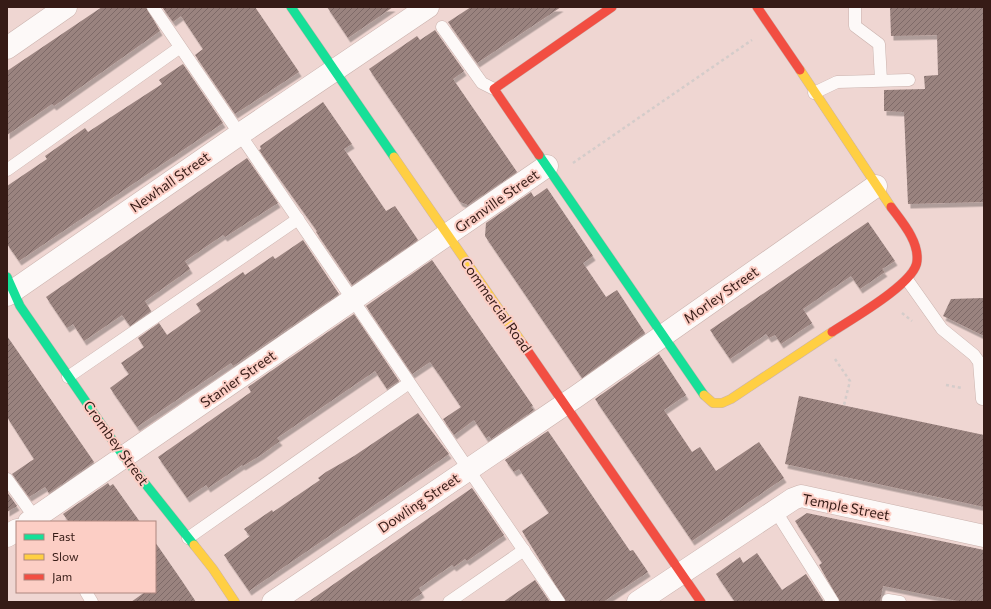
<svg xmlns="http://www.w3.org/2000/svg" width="991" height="609" viewBox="0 0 991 609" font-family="Commissioner,sans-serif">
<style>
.building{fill:url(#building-hatch);filter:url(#shadow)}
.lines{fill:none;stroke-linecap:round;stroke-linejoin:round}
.lane-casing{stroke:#cab2ad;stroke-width:13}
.street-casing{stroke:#cab2ad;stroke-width:23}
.fast-casing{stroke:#cab2ad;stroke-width:10}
.slow-casing{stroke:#cab2ad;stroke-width:10}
.jam-casing{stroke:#cab2ad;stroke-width:10}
.path{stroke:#d4ccca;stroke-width:2.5;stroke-dasharray:3 3;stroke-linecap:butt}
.lane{stroke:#fdf9f8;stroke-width:12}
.street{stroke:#fdf9f8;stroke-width:22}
.fast{stroke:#16e098;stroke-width:9}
.slow{stroke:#ffcf43;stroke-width:9}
.jam{stroke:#f24e42;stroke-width:9}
.labels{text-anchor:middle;stroke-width:4;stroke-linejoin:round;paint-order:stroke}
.street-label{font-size:14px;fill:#361b16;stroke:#fccec5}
</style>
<defs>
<pattern id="building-hatch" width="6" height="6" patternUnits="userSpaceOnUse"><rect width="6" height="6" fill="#9a837f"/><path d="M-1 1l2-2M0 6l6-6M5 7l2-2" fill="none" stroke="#7e6a67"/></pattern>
<filter id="shadow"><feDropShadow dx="2.5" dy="4.5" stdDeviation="0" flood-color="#0004"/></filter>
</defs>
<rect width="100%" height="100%" fill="#efd6d2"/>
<g class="building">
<polygon points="102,7 146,7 160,31 54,106 52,104 7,135 7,71"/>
<polygon points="162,7 255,7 299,72 235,114 195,55 203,49 181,16 173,22"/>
<polygon points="327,7 393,7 348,38"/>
<polygon points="471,7 561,7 477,63 448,22"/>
<polygon points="890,7 984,7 984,202 908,204 904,112 884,111 884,90 925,89 924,76 938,75 937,35 891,36"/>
<polygon points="435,30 464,71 453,79 517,172 468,205 460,202 369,69 417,36 420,40"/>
<polygon points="183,64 223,123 19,261 7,244 7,186 47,159 45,156 85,128 88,132 162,84 159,80"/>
<polygon points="323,102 352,144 344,149 386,211 395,206 418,240 352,285 316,232 317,231 259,150 261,149 260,146"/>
<polygon points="247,158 278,203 225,237 223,235 185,261 190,269 145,301 151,311 130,326 122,315 84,341 73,324 67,328 46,297"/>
<polygon points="547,188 593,256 583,263 606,297 617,290 645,333 582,378 485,236 486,223 531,192 534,197"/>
<polygon points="868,222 895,261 882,269 885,272 860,289 851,276 803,309 812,323 800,331 781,344 775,335 769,338 766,334 730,359 710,330"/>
<polygon points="303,240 339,294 233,366 231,363 137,427 110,388 129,374 121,363 144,347 138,338 159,323 167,335 201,311 196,304 243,272 245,275 273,256 275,259"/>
<polygon points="432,260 533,406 531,407 534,410 491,439 489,436 486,438 474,420 454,435 443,419 461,407 440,376 430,362 412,374 366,306"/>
<polygon points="984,298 984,336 943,316 951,299"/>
<polygon points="354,314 399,381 387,389 375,371 277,438 280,441 261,455 243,466 242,465 208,488 206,485 187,498 158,457 251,392 248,387"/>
<polygon points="7,336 94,462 49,493 45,487 29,497 12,474 34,459 7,417"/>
<polygon points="659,354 686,395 664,410 692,452 700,447 716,471 759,442 784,478 692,541 595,399"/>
<polygon points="799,396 984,435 984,507 785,464"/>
<polygon points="418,413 449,454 249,591 224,555 250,536 244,529 272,510 273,512 320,480 318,478 326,472 354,456"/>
<polygon points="548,431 630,551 633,550 648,572 603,602 566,602 522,531 549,513 519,469 514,472 505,460"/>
<polygon points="108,483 110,486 113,484 140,522 69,522 63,514"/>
<polygon points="472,488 504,535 467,561 465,559 454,567 452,565 419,588 422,593 409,602 308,602"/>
<polygon points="7,492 17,506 7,512"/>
<polygon points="807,513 984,550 984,602 962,602 883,586 880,602 840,602 819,565 822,563 795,521"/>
<polygon points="155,542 182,581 196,602 131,602 145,592 155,592"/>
<polygon points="757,553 782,590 806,574 824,602 735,602 716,574 740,557 743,563"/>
<polygon points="535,580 550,602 503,602"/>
</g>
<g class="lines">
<defs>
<g id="lane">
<polyline points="153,7 559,602"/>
<polyline points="855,7 855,26 879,44 881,80"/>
<polyline points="442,27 482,83 494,89"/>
<polyline points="814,93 837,82 909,80"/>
<polyline points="7,170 179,48"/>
<polyline points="908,281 942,329 974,355 979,362 982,399"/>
<polyline points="68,377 298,219"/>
<polyline points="7,479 38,522"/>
<polyline points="775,510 833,602"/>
<polyline points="188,538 409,383"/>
<polyline points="86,592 92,602"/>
<polyline points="888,600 900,602"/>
<polyline points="449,602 524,550"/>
</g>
<g id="street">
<polyline points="7,48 66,7"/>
<polyline points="7,295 240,134 428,7"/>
<polyline points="29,522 547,166"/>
<polyline points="7,536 17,530"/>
<polyline points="273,602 577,396 876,186"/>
<polyline points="638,602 793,499 801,496 984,536"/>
</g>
<g id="fast">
<polyline points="291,7 394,157"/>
<polyline points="539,155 704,395"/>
<polyline points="7,277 20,306 124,457 194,545"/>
</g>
<g id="slow">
<polyline points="800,70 891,207"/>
<polyline points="394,157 523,344"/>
<polyline points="704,395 713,403 722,403 731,399 832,332"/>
<polyline points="194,545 213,569 235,602"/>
</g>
<g id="jam">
<polyline points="757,7 800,70"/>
<polyline points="539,155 494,89 612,7"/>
<path d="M 832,332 C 850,320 916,283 917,261 C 919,241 902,222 891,207"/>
<polyline points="523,344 701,602"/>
</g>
</defs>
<use href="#lane" class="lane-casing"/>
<use href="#street" class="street-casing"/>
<use href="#fast" class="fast-casing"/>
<use href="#slow" class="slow-casing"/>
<use href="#jam" class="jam-casing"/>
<g class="path">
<polyline points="573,163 752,40"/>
<polyline points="902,313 912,321"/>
<polyline points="835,359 850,381 844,405"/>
<polyline points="946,385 962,388"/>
</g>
<use href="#lane" class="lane"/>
<use href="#street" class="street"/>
<use href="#fast" class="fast"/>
<use href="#slow" class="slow"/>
<use href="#jam" class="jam"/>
</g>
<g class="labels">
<g class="street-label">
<text transform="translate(170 182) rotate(-35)" y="5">Newhall Street</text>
<text transform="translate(497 201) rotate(-35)" y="5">Granville Street</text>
<text transform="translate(721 295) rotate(-35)" y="5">Morley Street</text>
<text transform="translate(496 305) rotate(55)" y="5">Commercial Road</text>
<text transform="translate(238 379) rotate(-35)" y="5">Stanier Street</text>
<text transform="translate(116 443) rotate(54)" y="5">Crombey Street</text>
<text transform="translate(419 503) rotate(-34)" y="5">Dowling Street</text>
<text transform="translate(846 507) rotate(11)" y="5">Temple Street</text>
</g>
</g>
<rect width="991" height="609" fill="none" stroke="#361b16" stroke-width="16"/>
<rect x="16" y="521" width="140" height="72" fill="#fccec5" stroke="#ad867f"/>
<rect x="24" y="534" width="20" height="6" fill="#16e098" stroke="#ad867f"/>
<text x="52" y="541" font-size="12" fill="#361b16">Fast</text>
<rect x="24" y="554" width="20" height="6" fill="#ffcf43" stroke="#ad867f"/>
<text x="52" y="561" font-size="12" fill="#361b16">Slow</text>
<rect x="24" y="574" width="20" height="6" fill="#f24e42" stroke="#ad867f"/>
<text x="52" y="581" font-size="12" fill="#361b16">Jam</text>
</svg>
